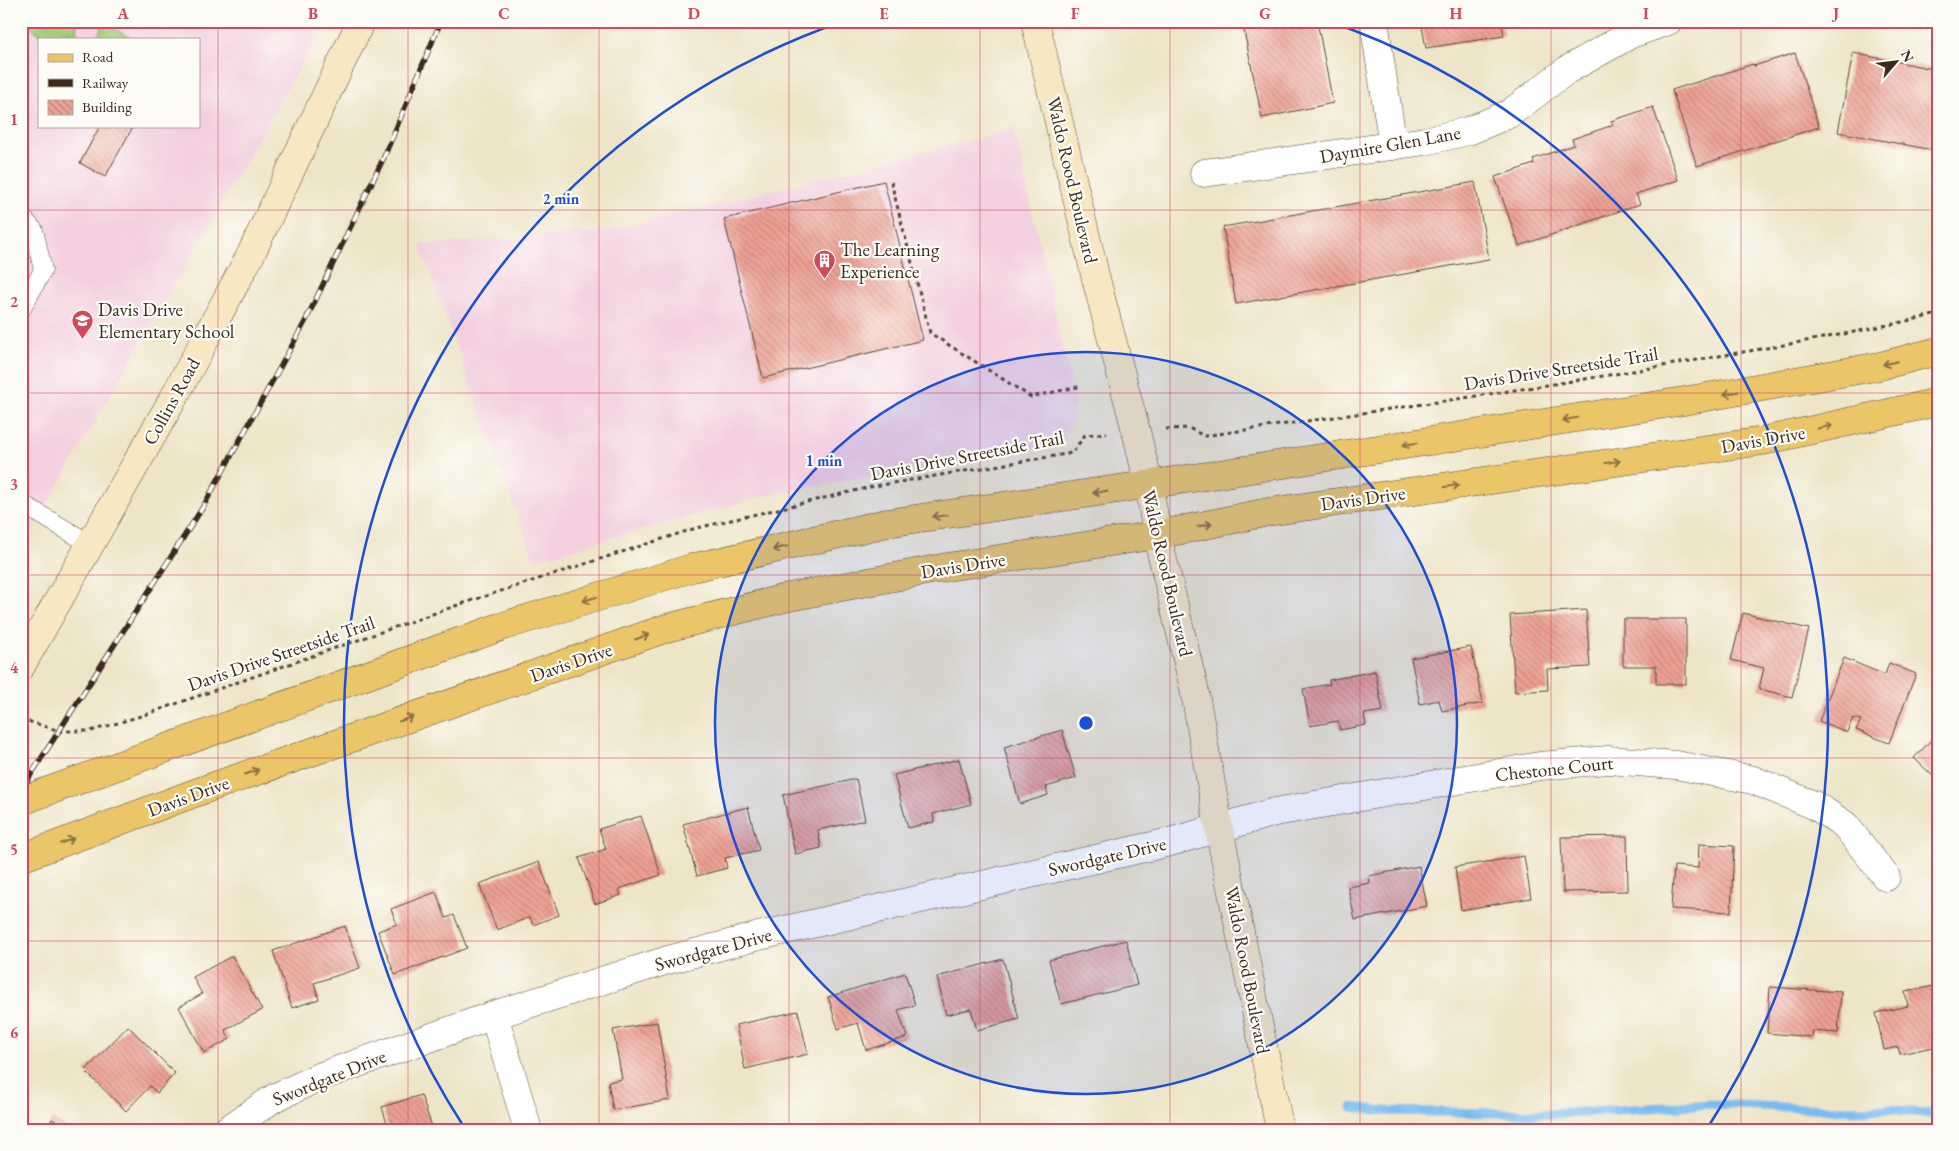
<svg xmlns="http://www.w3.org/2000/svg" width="1959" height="1151" viewBox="0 0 1959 1151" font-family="'EB Garamond',serif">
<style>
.built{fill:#f3cfdf;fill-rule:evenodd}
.green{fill:#9ec672;stroke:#6c7848}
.park{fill:url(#park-tufts);stroke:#6c7848}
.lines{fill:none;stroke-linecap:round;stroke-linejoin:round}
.stream{stroke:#7abbef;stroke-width:9}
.building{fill:url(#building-back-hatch)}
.lane-casing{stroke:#564638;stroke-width:19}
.street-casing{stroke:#564638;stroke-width:29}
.secondary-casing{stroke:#564638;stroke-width:29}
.primary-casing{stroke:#564638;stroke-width:29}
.path{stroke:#564638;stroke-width:3;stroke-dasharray:4 4;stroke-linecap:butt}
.lane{stroke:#fff;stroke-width:18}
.street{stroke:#fff;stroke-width:28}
.secondary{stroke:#f7e8c3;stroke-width:28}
.primary{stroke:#ebc669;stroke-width:28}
.rail-casing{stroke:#3b2a1e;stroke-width:5.5}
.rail{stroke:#fdfcf7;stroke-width:4;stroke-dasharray:11;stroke-linecap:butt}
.oneway{stroke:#8a7040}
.grid{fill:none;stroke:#d1495b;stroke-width:1;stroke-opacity:0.55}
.ring{fill:none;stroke:#1d4ed8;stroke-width:2.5}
.labels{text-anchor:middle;stroke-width:4.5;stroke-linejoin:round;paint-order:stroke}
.street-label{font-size:19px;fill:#3b2a1e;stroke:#fdfcf7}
.poi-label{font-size:19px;fill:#3b2a1e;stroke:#fdfcf7;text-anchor:start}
.centre{fill:#1d4ed8;stroke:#fdfcf7;stroke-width:2.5}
.ring-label{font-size:15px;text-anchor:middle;font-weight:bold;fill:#1d4ed8;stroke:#fdfcf7;stroke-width:4.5;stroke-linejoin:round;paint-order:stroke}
.neatline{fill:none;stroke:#d1495b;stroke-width:2}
.grid-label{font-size:16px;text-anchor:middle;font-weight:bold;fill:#d1495b}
</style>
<defs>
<pattern id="park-tufts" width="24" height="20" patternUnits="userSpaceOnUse" patternTransform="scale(1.25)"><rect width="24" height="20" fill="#9ec672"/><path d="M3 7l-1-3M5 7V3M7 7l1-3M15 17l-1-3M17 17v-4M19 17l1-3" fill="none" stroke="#82a15d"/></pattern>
<pattern id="building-back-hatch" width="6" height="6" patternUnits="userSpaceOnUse" patternTransform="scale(1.25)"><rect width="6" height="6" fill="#eda194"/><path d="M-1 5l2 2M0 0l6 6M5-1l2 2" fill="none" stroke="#c18378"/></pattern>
</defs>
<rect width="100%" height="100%" fill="#fdfcf7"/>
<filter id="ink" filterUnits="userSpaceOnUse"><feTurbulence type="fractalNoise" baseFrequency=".02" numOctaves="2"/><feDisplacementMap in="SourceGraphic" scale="10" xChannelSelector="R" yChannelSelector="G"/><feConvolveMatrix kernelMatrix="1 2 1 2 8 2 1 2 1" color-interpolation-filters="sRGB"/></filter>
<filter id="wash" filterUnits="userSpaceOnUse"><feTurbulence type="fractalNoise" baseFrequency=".0096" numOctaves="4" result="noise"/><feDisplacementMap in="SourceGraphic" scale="20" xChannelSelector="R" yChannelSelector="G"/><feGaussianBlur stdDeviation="1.12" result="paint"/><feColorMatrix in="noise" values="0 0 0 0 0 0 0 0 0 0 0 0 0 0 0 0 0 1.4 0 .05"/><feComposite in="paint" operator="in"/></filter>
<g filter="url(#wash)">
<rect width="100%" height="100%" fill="#eee5c8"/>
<g class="built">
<path d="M 21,21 L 326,21 L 21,551 ZM 39,39 L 199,39 L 199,126 L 39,126 Z"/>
<polygon points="1014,129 1075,400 1073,418 1065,436 1046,447 916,468 763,496 534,560 420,245 611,231"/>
</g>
<polygon class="green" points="104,23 133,39 96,39"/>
<polygon class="park" points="25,21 78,21 76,30 79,36 76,39 71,34 69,39 43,39"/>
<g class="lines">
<polyline class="stream" points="1352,1107 1386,1111 1551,1114 1712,1104 1853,1110 1891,1109 1938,1115"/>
</g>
<g id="blocks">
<g class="building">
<polygon points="1242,21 1317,21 1333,103 1262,118"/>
<polygon points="1421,21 1501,21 1504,36 1426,48"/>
<polygon points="1795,53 1819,127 1697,166 1672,90 1753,64 1754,66"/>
<polygon points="1853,53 1938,70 1938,151 1838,132"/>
<polygon points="1653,107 1678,180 1636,194 1640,204 1519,246 1495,177 1534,164 1533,159 1574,145 1572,139 1613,125 1611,121"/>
<polygon points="100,126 133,127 105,177 80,163"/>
<polygon points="884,181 923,340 763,378 724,219"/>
<polygon points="1475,182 1489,259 1236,304 1223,227"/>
<polygon points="1586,610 1590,667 1547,669 1548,690 1515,692 1510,615"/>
<polygon points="1743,613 1809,629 1792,697 1759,689 1764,668 1731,660"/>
<polygon points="1623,619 1686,619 1686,684 1656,684 1656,666 1623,666"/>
<polygon points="1471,647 1483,703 1442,711 1439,700 1420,704 1411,658"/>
<polygon points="1844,658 1885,675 1889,663 1916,674 1889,743 1856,730 1861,720 1853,718 1847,732 1819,721"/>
<polygon points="1375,671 1383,711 1364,714 1366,725 1340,730 1338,721 1310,726 1303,689 1330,684 1329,680"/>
<polygon points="1062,730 1076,778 1046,787 1048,795 1020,804 1004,747"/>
<polygon points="1938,733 1938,781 1914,758"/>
<polygon points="959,759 971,804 933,814 934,822 908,828 894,775"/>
<polygon points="856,779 865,820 818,830 821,848 795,854 783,795"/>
<polygon points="748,807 759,850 725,858 727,868 697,876 683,824"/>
<polygon points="641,816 661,875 619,889 621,895 595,904 579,858 606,849 599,829"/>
<polygon points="1627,836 1628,891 1563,892 1561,837"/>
<polygon points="1699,844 1734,846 1731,912 1671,909 1674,866 1698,868"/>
<polygon points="1524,856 1531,898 1461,910 1455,867"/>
<polygon points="539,862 559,915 533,925 530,917 497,930 479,884"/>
<polygon points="1419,866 1427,906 1355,920 1348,887 1370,883 1369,876"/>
<polygon points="436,892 446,918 454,915 467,948 395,975 378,931 397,924 391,909"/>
<polygon points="345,926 360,968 314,983 319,999 292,1008 273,951"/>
<polygon points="1126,940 1137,985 1061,1004 1049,960"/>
<polygon points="232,956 262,1010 225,1030 230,1039 204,1053 179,1007 202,994 193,977"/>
<polygon points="1003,959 1019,1019 977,1030 971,1009 946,1015 937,977"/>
<polygon points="905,973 915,1005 898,1010 907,1037 866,1050 858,1023 838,1029 828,997"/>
<polygon points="1934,986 1938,1006 1938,1046 1900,1054 1898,1047 1884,1050 1876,1013 1908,1006 1905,992"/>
<polygon points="1770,987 1841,992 1838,1033 1813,1031 1812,1037 1767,1033"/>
<polygon points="798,1011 808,1054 745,1069 736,1025"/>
<polygon points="657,1022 670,1100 613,1110 608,1082 622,1079 613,1030"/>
<polygon points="128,1026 175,1073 157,1093 150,1086 126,1111 85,1071"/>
<polygon points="421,1095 433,1130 389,1130 382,1107"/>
<polygon points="52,1119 70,1130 46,1130"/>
</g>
</g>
</g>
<g filter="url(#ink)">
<use href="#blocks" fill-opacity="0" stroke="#564638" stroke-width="1"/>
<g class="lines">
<defs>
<g id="lane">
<polyline points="21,216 34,230 43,270 21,310"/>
<polyline points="21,503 90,544"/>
</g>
<g id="street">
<polyline points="1374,21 1393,146"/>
<polyline points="1204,173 1425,141 1468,131 1509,114 1567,70 1631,34 1668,21"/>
<polyline points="494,1015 528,1130"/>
<polyline points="227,1130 274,1098 319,1077 494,1015 668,960 759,936 1170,842 1275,812 1540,766 1608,760 1676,765 1753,780 1816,806 1845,825 1886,877"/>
</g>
<g id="secondary">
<polyline points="1035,21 1096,279 1136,431 1149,485 1157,535 1194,688 1219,828 1280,1130"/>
<polyline points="21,666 173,399 251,254 361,21"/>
</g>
<g id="primary">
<polyline points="21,801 500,627 692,568 887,523 1213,475 1684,401 1880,366 1938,351"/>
<polyline points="21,858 203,790 667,628 789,597 947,567 1157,535 1268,512 1763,441 1938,402"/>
</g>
</defs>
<use href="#lane" class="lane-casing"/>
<use href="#street" class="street-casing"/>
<use href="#secondary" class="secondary-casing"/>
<use href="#primary" class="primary-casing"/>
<g class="path">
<polyline points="891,182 930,333 1031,397 1082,386"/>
<path d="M 1166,429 L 1189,428 L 1204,436 C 1376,411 1548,387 1719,356 C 1792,344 1865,331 1938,314"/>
<polyline points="21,719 60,731 91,731 144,715 458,605 693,529 875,486 1072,453 1085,435 1107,433"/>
</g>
<use href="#lane" class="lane"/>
<use href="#street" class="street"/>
<use href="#secondary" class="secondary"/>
<use href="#primary" class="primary"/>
<defs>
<polyline id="rail" points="21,790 203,507 305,322 384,157 441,21"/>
</defs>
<use href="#rail" class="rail-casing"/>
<use href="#rail" class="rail"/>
</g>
<defs><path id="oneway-shaft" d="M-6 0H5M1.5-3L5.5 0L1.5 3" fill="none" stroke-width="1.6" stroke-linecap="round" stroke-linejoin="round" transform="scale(1.25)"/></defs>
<g class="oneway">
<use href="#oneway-shaft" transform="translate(1890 363) rotate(166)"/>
<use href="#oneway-shaft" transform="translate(1731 393) rotate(170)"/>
<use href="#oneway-shaft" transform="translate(1570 419) rotate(171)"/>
<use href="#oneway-shaft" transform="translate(1825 427) rotate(-12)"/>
<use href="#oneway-shaft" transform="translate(1410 444) rotate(171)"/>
<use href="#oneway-shaft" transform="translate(1613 462) rotate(-8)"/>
<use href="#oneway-shaft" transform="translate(1452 486) rotate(-8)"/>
<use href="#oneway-shaft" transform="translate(1100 492) rotate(171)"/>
<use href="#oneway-shaft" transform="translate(940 516) rotate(172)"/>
<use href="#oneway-shaft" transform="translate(1205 525) rotate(-12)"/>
<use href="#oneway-shaft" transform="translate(780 548) rotate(167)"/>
<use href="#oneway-shaft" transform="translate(590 599) rotate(163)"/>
<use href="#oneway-shaft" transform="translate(642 637) rotate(-19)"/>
<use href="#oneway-shaft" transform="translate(406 719) rotate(-19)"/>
<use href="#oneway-shaft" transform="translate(252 772) rotate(-19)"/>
<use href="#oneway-shaft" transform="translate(67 841) rotate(-21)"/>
</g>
</g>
<path class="grid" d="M 218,21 L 218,1130M 408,21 L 408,1130M 599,21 L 599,1130M 789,21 L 789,1130M 980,21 L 980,1130M 1170,21 L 1170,1130M 1360,21 L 1360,1130M 1551,21 L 1551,1130M 1741,21 L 1741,1130M 21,210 L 1938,210M 21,393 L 1938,393M 21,575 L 1938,575M 21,758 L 1938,758M 21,941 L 1938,941"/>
<circle cx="1086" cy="723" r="371" fill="#1d4ed8" fill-opacity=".12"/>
<g class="ring">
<circle cx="1086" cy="723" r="371"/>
<path d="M464 1127A742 742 0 0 1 844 21M1328 21A742 742 0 0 1 1708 1127"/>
</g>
<defs>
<symbol id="building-pin" viewBox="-11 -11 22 30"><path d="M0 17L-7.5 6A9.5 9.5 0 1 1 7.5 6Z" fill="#d1495b" stroke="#fdfcf7"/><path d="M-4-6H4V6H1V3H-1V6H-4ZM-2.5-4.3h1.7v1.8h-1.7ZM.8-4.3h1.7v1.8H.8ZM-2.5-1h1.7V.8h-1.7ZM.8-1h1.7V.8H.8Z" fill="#fff"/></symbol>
<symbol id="school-pin" viewBox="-11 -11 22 30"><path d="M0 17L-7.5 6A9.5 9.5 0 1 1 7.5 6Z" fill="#d1495b" stroke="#fdfcf7"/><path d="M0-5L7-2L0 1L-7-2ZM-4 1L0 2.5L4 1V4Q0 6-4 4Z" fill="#fff"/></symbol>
</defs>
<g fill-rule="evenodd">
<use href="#building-pin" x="812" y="248" width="25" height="34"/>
<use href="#school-pin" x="70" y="308" width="25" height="34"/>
</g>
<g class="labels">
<g class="street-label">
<text transform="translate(1390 144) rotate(-10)" y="7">Daymire Glen Lane</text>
<text transform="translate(1073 180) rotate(77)" y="7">Waldo Rood Boulevard</text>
<text transform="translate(1561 368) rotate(-9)" y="7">Davis Drive Streetside Trail</text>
<text transform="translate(171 401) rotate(-61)" y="7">Collins Road</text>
<text transform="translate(1763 439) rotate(-10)" y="7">Davis Drive</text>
<text transform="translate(967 455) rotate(-11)" y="7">Davis Drive Streetside Trail</text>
<text transform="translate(1363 498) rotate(-8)" y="7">Davis Drive</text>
<text transform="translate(963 565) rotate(-9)" y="7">Davis Drive</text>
<text transform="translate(1168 573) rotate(77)" y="7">Waldo Rood Boulevard</text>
<text transform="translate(281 653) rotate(-19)" y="7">Davis Drive Streetside Trail</text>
<text transform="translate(571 662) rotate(-19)" y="7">Davis Drive</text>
<text transform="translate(1554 768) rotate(-6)" y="7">Chestone Court</text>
<text transform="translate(188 796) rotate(-20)" y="7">Davis Drive</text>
<text transform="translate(1107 856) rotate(-13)" y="7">Swordgate Drive</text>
<text transform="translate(713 949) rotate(-15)" y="7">Swordgate Drive</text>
<text transform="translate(1248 970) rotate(79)" y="7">Waldo Rood Boulevard</text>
<text transform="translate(329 1077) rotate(-22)" y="7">Swordgate Drive</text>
</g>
<g class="poi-label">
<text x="840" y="256">The Learning<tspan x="840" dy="22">Experience</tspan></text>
<text x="98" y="316">Davis Drive<tspan x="98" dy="22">Elementary School</tspan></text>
</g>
</g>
<circle cx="1086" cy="723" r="8" class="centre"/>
<g class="ring-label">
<text x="561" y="204">2 min</text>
<text x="824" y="466">1 min</text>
</g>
<rect width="1959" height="1151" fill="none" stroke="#fdfcf7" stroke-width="55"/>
<rect x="38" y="38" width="162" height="90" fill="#fdfcf7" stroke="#afa8a0"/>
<rect x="48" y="54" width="25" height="8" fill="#ebc669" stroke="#afa8a0"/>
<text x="82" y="62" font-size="15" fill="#3b2a1e">Road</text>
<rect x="48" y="79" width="25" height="8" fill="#3b2a1e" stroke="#afa8a0"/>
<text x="82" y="88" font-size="15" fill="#3b2a1e">Railway</text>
<rect x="48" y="100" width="25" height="15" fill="url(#building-back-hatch)" stroke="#afa8a0"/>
<text x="82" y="112" font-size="15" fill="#3b2a1e">Building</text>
<g transform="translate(1896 62) rotate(62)" stroke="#fdfcf7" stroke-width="4" paint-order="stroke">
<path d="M0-4L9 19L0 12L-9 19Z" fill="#3b2a1e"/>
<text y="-8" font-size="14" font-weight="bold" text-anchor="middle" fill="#3b2a1e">N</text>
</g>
<rect x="28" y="28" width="1904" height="1096" class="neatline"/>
<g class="grid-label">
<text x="123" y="19">A</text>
<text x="313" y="19">B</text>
<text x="504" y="19">C</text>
<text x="694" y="19">D</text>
<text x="884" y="19">E</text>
<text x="1075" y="19">F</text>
<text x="1265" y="19">G</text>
<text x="1456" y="19">H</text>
<text x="1646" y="19">I</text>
<text x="1836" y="19">J</text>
<text x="14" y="125">1</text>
<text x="14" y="307">2</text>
<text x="14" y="490">3</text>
<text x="14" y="673">4</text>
<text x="14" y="855">5</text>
<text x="14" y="1038">6</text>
</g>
</svg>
